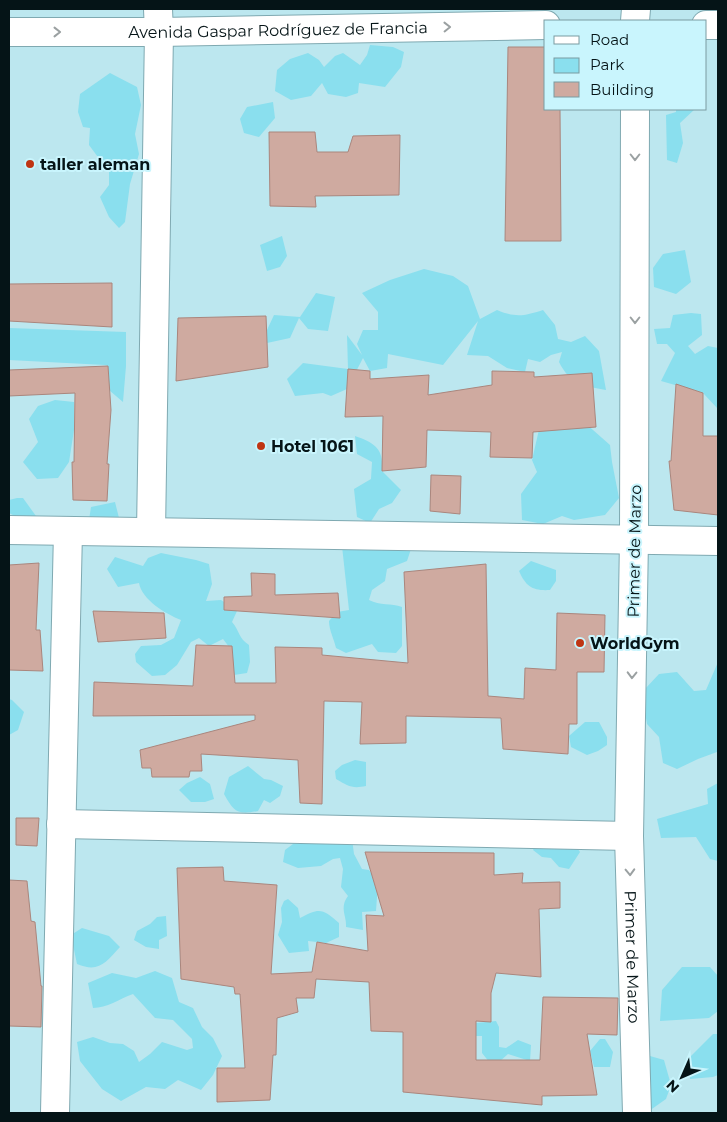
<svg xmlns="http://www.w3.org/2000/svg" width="727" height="1122" viewBox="0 0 727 1122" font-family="Montserrat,sans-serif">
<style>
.green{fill:#8adfee}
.building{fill:#cfaaa0;stroke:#aa867d}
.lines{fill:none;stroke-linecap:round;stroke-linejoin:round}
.minor-casing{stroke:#7fa9b1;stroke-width:30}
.minor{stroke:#fff;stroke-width:28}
.oneway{stroke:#9ba1a2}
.poi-dot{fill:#bf3513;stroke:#c9f5fd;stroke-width:2}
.labels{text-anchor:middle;stroke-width:4;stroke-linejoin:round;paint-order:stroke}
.street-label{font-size:16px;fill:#051417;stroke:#c9f5fd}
.poi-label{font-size:16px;font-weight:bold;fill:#051417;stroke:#c9f5fd;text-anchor:start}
</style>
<rect width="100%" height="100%" fill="#bce7ef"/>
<g class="green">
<polygon points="370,45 393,47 404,52 401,67 385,87 359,83 358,93 346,97 328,94 322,83 311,96 291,100 275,91 277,70 290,59 308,53 319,60 324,67 335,56 343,53 360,65 367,55"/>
<polygon points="110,73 137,87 141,105 135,134 139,154 130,184 125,222 119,228 109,217 100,197 109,185 109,172 89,145 90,128 83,127 78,112 80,94"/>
<polygon points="273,102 275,118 259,137 244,133 240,119 247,107"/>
<polygon points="676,109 695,109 680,123 683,143 677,163 667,160 666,115 676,112"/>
<polygon points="282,236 287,256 280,267 267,271 260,245"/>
<polygon points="685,250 691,282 676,294 654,287 653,268 663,254"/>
<path d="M 424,269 L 453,276 L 468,286 L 480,319 L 497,310 C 516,318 524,316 543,310 L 555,325 L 558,339 L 571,342 L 585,336 L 599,351 L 606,390 C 583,386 570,384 559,362 L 562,352 L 551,355 L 540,362 L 528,359 L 525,372 L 507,368 L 488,356 L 467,355 L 478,321 L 443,365 L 388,354 L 387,368 L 370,371 L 363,358 L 347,389 L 331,396 L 323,393 L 295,396 L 287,379 L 303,363 L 348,369 L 347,335 L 362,355 L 357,344 L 363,330 L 378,330 L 378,312 L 362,293 L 390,280 Z"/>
<polygon points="316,293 335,297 328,331 308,329 299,318 290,338 267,343 267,330 274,315 300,317"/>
<polygon points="691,313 701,314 702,335 688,346 695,354 708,346 718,348 718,409 703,393 661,381 675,353 667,344 657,344 654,329 670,328 673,315"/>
<polygon points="9,328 126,332 126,366 123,402 109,390 108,366 105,365 9,360"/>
<polygon points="55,400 74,402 74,430 69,462 58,478 37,479 23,462 38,442 29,419 38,406"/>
<polygon points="576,415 610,445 612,462 619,498 605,515 574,520 562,516 543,524 522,520 521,494 537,472 532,460 541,421"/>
<path d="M 355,436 C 375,443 384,449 382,471 L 401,490 L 392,503 L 379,509 L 370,523 L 357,517 L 354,489 L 371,479 L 372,462 L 357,454 Z"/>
<polygon points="17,498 23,498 36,516 19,518 9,513 9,500"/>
<polygon points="115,502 119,518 89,520 91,507"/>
<path d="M 341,537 L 412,546 L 407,561 L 387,569 L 385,581 L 372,590 L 369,600 C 380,606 391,603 402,607 L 402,646 L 396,653 L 378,652 L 372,644 L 346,653 L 336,648 C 334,639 329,630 329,621 L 337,612 L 349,610 Z"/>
<path d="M 161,553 L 196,560 L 209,564 L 212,584 L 206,601 L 221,600 L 237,611 L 232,622 C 240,631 238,638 249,645 L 250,662 L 247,673 L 234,675 L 228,664 L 233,652 L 223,639 L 209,646 L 199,638 L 191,642 L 177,665 L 165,675 L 152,676 L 136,662 L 135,654 L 141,646 L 161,645 L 174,638 L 181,620 C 166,614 142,600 139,583 L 118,587 L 107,569 L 115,557 L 143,566 L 148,558 Z"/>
<path d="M 531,561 L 556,570 L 556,581 L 550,590 C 533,591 526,587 519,571 Z"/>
<polygon points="718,662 718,758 717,752 698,759 677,769 663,763 659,737 647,724 644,706 645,689 659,674 677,672 694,691 706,690"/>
<polygon points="9,699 12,700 24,712 18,730 9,735"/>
<polygon points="585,722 599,722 607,737 607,745 598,751 587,755 571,747 569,736"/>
<path d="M 355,760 L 366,762 L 366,786 C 352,789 348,786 336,779 L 335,771 L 342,765 Z"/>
<path d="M 248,766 L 264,779 L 271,780 L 283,786 L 280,796 L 270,803 L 264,800 L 258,811 C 237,815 234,812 224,794 L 229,777 Z"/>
<polygon points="200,777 210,784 214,799 205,802 191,802 179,790 187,783"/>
<polygon points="718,783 718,861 710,859 696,837 661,838 657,819 708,804 707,789"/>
<path d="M 308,837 L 352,839 L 354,854 L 362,869 L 369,870 L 378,883 L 376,911 L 362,912 L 363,930 L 346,927 C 347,916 339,908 348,896 L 341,887 L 343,869 L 340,858 L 333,859 L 321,866 L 298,868 L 283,862 L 285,850 L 293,844 L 303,844 Z"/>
<polygon points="538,839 575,845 580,852 569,869 559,867 551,858 542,857 533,850"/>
<path d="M 288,899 L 298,908 L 300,918 C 320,907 323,909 339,923 L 339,937 L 326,943 L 308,941 L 309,951 L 289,953 L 278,935 L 282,922 L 281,908 L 284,901 Z"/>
<polygon points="166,916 167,936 159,940 159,949 146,947 134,940 137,931 150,924 157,917"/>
<path d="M 82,928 L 109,936 L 120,947 C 105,963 99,973 77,964 L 71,935 Z"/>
<polygon points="682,967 710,967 718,976 718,1011 709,1018 660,1021 662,990"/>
<path d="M 155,971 L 172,978 L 179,1002 L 193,1008 L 202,1027 L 213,1038 L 222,1056 L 213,1075 L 201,1090 L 178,1080 L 165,1089 L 146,1087 L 121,1101 L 102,1089 L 80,1061 L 77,1042 L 93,1037 L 110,1043 L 123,1044 L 134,1051 L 139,1062 L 150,1054 L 162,1042 L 187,1050 L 193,1048 L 192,1039 L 173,1020 L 155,1018 L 133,994 C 119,999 107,1008 93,1008 L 88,983 L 112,973 L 136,978 Z"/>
<polygon points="496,1021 499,1027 499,1047 506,1048 518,1040 531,1045 530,1061 508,1054 499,1062 490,1063 482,1053 482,1036 473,1036 476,1023"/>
<polygon points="713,1034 718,1034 718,1075 713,1077 690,1079 689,1058"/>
<polygon points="600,1039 605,1039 613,1052 610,1067 594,1067 590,1051"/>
<polygon points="650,1056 664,1060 671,1085 666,1099 649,1111 629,1065"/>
</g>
<g class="building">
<polygon points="508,47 546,47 546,109 560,109 561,241 505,241"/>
<polygon points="269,132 315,132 317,152 348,152 353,136 400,135 399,195 315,196 316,207 270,206"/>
<polygon points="112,283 112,327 9,321 9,284"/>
<polygon points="266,316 268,367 176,381 178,318"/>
<polygon points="108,366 111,410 107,464 109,464 107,501 73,500 72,462 74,462 75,393 9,396 9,370"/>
<polygon points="348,369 370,371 370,379 429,375 428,395 492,385 492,371 534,372 534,377 592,373 596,427 533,432 532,458 490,457 491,432 427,430 426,467 382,471 383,416 345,417"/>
<polygon points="676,384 703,393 703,436 718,436 718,515 674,510 669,461 671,461"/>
<polygon points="431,475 461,476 460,514 430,511"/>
<polygon points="39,563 36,630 40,630 43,671 9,670 9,565"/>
<polygon points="486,564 488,696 524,699 525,668 556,670 557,613 605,615 604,672 577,672 577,724 569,724 568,754 503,749 501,718 406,716 406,743 360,744 362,702 324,701 322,804 300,803 298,760 201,754 202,771 190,771 189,777 152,777 151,768 142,768 140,750 255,720 255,715 93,716 94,682 193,686 196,645 232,646 235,683 276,683 275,647 322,648 322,655 408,663 404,572"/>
<polygon points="251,573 275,574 275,595 338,593 340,618 224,610 224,597 252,596"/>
<polygon points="93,611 164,613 166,638 98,642"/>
<polygon points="16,818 39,818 37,846 16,845"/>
<polygon points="365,852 494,853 494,875 523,873 522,883 560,882 560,908 539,909 541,977 496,973 491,993 491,1022 476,1021 476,1060 540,1060 543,997 618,998 617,1035 587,1034 597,1095 542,1096 542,1105 403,1092 403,1032 371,1031 369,982 316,979 314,998 296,998 298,1012 277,1018 276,1055 273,1055 270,1100 217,1102 217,1068 245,1068 240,994 235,994 234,987 181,979 177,868 223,867 224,881 277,885 271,974 312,972 317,942 368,951 366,915 384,916"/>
<polygon points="9,880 27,881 31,921 35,922 41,986 42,986 41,1027 9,1026"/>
</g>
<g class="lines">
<defs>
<g id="minor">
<polyline points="635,21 636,9"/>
<polyline points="706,25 718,25"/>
<path id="s1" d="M 9,32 L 159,32 L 546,25"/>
<path id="s2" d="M 635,109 L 634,539 L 629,836 L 637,1113"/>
<polyline points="9,530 718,541"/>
<polyline points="151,532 159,32 158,9"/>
<polyline points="61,824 629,836"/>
<polyline points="55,1113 68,531"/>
</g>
</defs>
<use href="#minor" class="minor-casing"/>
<use href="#minor" class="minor"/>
</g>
<defs><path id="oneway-chevron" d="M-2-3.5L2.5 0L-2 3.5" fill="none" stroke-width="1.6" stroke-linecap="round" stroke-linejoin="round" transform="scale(1.25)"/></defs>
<g class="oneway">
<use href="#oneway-chevron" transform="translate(447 27) rotate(-1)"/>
<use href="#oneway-chevron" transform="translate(57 32)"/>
<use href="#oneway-chevron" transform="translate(635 157) rotate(90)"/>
<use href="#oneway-chevron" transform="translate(635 320) rotate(90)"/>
<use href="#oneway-chevron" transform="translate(632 675) rotate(91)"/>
<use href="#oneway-chevron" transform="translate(630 872) rotate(88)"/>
</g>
<g class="poi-dot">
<circle cx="30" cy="164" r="5"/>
<circle cx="261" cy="446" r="5"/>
<circle cx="580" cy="643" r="5"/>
</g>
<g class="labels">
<g class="street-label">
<text dy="6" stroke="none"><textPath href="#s1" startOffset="269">Avenida Gaspar Rodríguez de Francia</textPath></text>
<text transform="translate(634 551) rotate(-89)" y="6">Primer de Marzo</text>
<text dy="6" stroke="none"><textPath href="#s2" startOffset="848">Primer de Marzo</textPath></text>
</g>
<g class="poi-label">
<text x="40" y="170">taller aleman</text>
<text x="271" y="452">Hotel 1061</text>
<text x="590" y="649">WorldGym</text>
</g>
</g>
<rect width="727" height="1122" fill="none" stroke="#051417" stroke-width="20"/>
<rect x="544" y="20" width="162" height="90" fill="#c9f5fd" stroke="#7b9ba1"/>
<rect x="554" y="36" width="25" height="8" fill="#ffffff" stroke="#7b9ba1"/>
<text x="590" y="45" font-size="15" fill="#051417">Road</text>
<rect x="554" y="58" width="25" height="15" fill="#8adfee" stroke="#7b9ba1"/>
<text x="590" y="70" font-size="15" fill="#051417">Park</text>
<rect x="554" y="82" width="25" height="15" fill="#cfaaa0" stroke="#7b9ba1"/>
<text x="590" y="95" font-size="15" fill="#051417">Building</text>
<g transform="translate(682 1077) rotate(225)" stroke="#c9f5fd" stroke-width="4" paint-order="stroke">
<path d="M0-4L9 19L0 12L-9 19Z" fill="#051417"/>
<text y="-8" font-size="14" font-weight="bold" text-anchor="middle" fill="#051417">N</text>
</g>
</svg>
